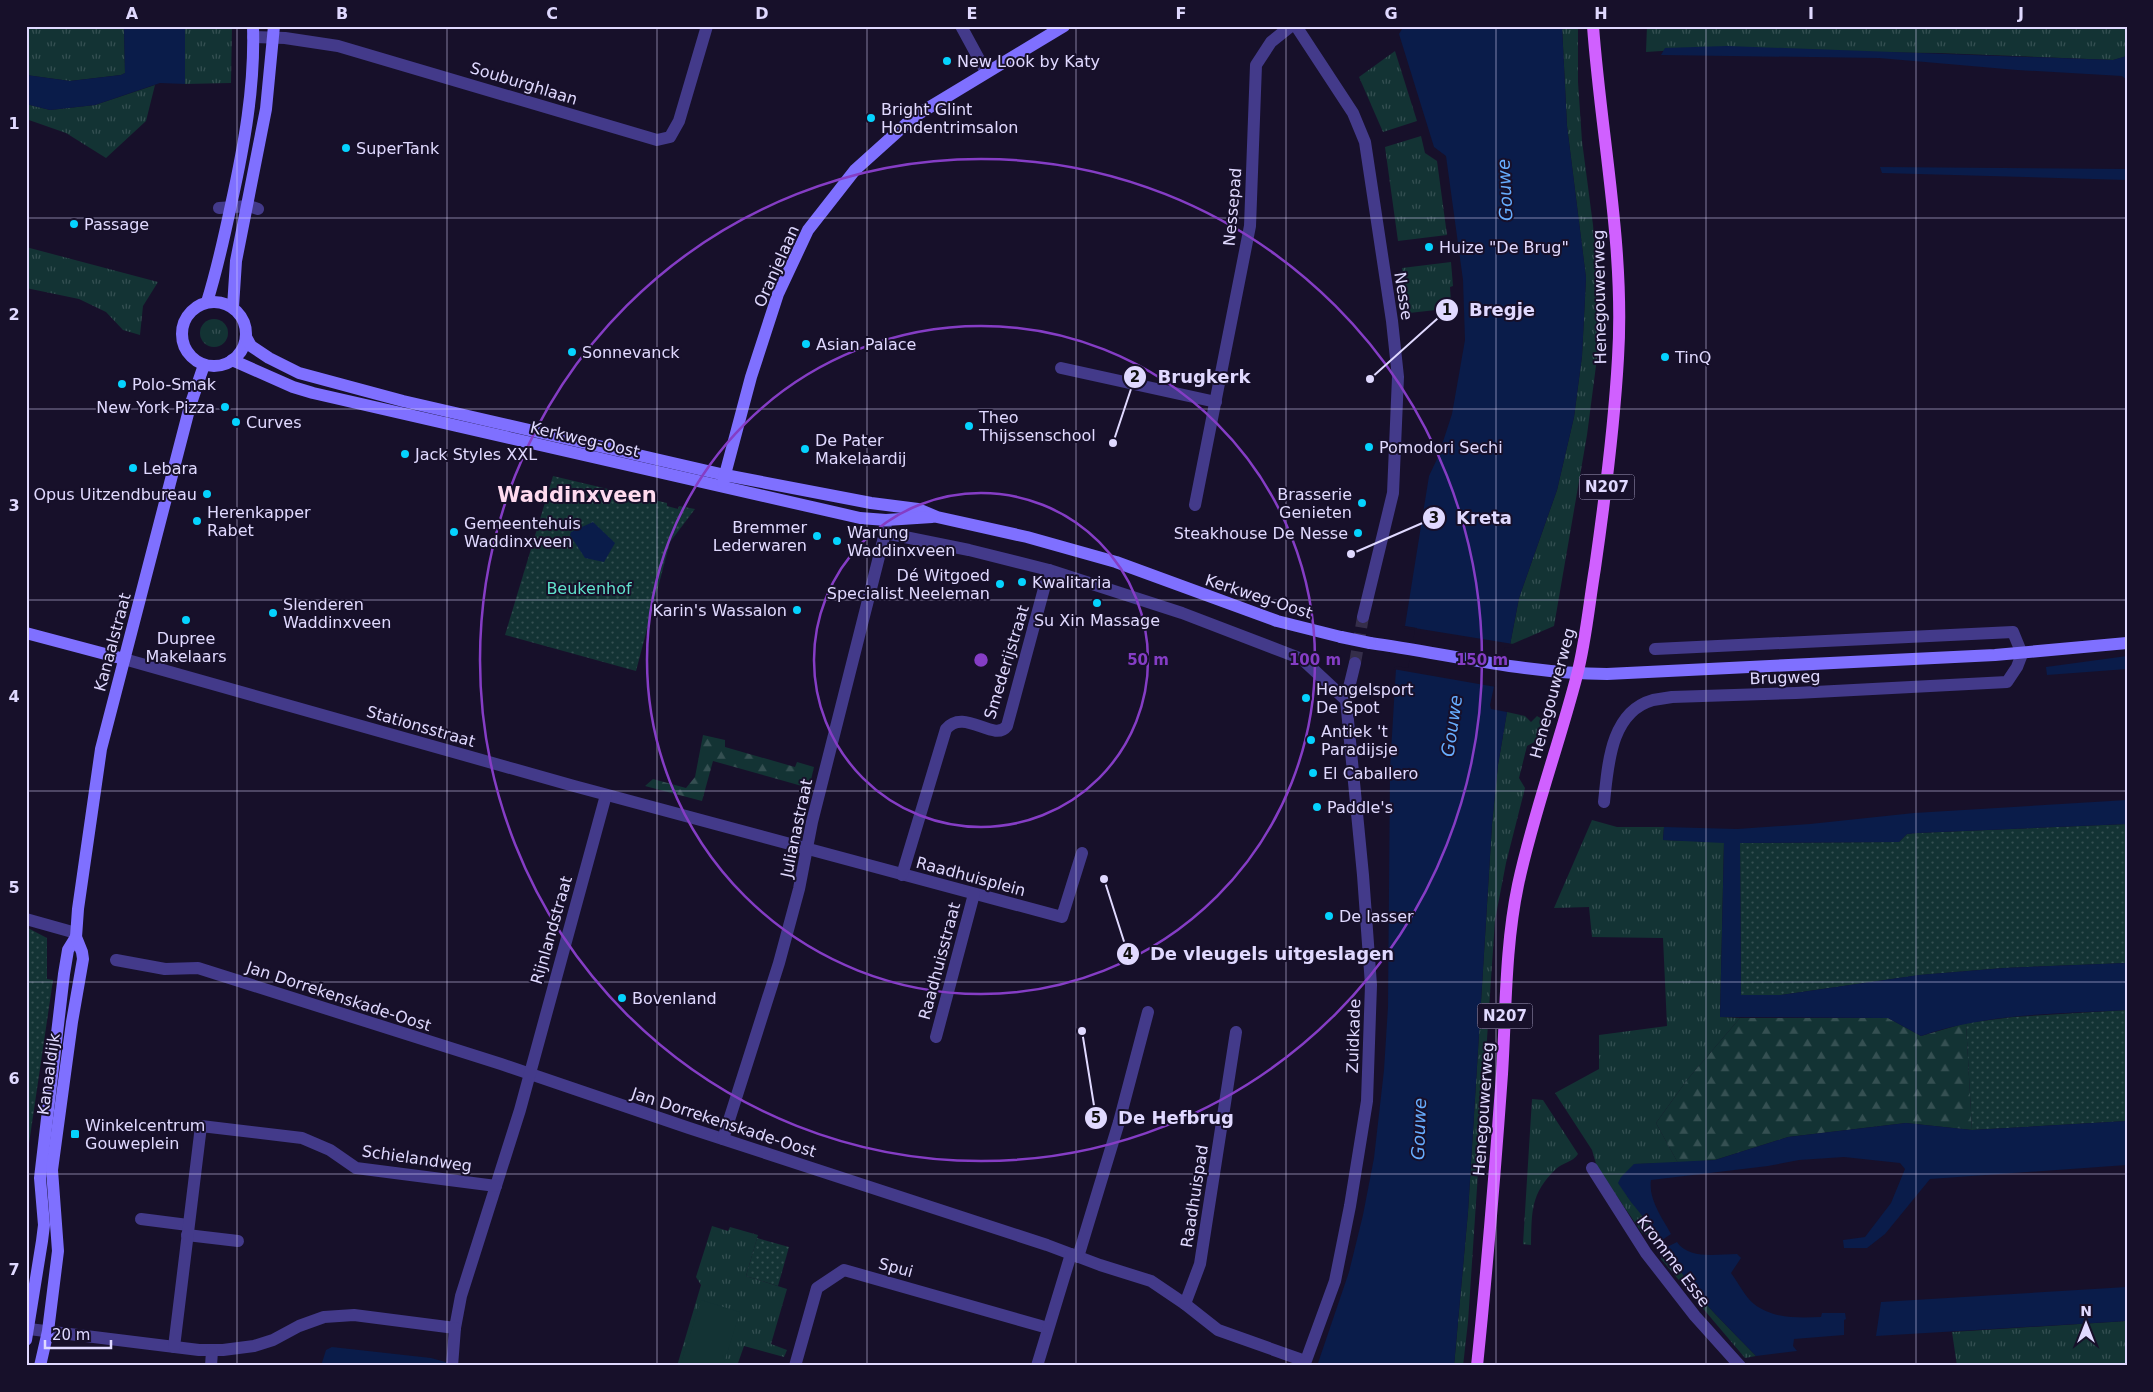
<svg xmlns="http://www.w3.org/2000/svg" width="2153" height="1392" viewBox="0 0 2153 1392" font-family="'DejaVu Sans',sans-serif">
<style>
.grass{fill:url(#grass-tufts)}
.forest{fill:url(#forest-firs)}
.park{fill:url(#park-dots)}
.pitch{fill:#133334}
.water{fill:#0a1c4a}
.pier{fill:#17102a}
.lines{fill:none;stroke-linecap:round;stroke-linejoin:round}
.street-tunnel{stroke:#352e4a;stroke-width:12;stroke-dasharray:12 6;stroke-linecap:butt}
.street{stroke:#433a8a;stroke-width:12}
.secondary{stroke:#7f70ff;stroke-width:12}
.primary{stroke:#d060ff;stroke-width:12}
.secondary-bridge{stroke:#7f70ff;stroke-width:12}
.grid{fill:none;stroke:#e0d9ff;stroke-width:1;stroke-opacity:0.55}
.ring{fill:none;stroke:#853dc5;stroke-width:2.5}
.poi-dot{fill:#05d3ff;stroke:#17102a;stroke-width:2}
.labels{text-anchor:middle;stroke-width:4;stroke-linejoin:round;paint-order:stroke}
.shield{fill:#17102a;stroke:#a49dbf;stroke-width:1}
.shield-label{font-size:15px;font-weight:bold;fill:#e0d9ff}
.poi-label{font-size:16px;fill:#e0d9ff;stroke:#17102a;text-anchor:start}
.street-label{font-size:16px;fill:#e0d9ff;stroke:#17102a}
.park-label{font-size:16px;fill:#61e3cc;stroke:#17102a}
.water-label{font-size:18px;font-style:italic;fill:#67adff;stroke:#17102a}
.district-label{font-size:21px;font-weight:bold;fill:#ffdbef;stroke:#17102a}
.centre{fill:#853dc5;stroke:#17102a;stroke-width:2.5}
.ring-label{font-size:15px;text-anchor:middle;font-weight:bold;fill:#853dc5;stroke:#17102a;stroke-width:4;stroke-linejoin:round;paint-order:stroke}
.leader{fill:none;stroke:#e0d9ff;stroke-width:2}
.callout-dot{fill:#e0d9ff;stroke:#17102a;stroke-width:2}
.mark-label{font-size:15px;text-anchor:middle;font-weight:bold;fill:#111}
.callout-label{font-size:18px;text-anchor:middle;font-weight:bold;fill:#e0d9ff;stroke:#17102a;stroke-width:4;stroke-linejoin:round;paint-order:stroke}
.neatline{fill:none;stroke:#e0d9ff;stroke-width:2}
.grid-label{font-size:16px;text-anchor:middle;font-weight:bold;fill:#e0d9ff}
</style>
<defs>
<pattern id="grass-tufts" width="24" height="20" patternUnits="userSpaceOnUse" patternTransform="scale(1.25)"><rect width="24" height="20" fill="#133334"/><path d="M3 7l-1-3M5 7V3M7 7l1-3M15 17l-1-3M17 17v-4M19 17l1-3" fill="none" stroke="#355052"/></pattern>
<pattern id="forest-firs" width="22" height="20" patternUnits="userSpaceOnUse" patternTransform="scale(1.25)"><rect width="22" height="20" fill="#133334"/><path d="M5 1l3.5 6h-7zM16 11l3.5 6h-7z" fill="#355052"/></pattern>
<pattern id="park-dots" width="8" height="8" patternUnits="userSpaceOnUse" patternTransform="scale(1.25)"><rect width="8" height="8" fill="#133334"/><path d="M2 2h.1M6 6h.1" fill="none" stroke="#355052" stroke-width="1.8" stroke-linecap="round"/></pattern>
</defs>
<rect width="100%" height="100%" fill="#17102a"/>
<g class="grass">
<polygon points="26,26 124,26 125,73 121,75 70,81 26,75"/>
<polygon points="185,26 232,26 231,83 185,84"/>
<polygon points="1562,26 1578,26 1578,82 1582,141 1593,225 1599,290 1597,358 1587,435 1554,626 1510,645 1519,598 1557,490 1574,417 1582,356 1586,278 1567,126"/>
<polygon points="1647,26 2127,26 2127,56 2113,60 1939,53 1676,50 1646,52"/>
<polygon points="1395,51 1417,121 1383,132 1359,77"/>
<polygon points="155,85 146,121 106,158 66,133 26,119 26,104 50,110 95,105"/>
<polygon points="1421,136 1425,153 1437,161 1447,235 1398,241 1385,147"/>
<polygon points="26,247 158,282 143,306 140,335 123,330 106,312 79,299 26,288"/>
<polygon points="1451,262 1453,286 1450,287 1451,302 1454,302 1454,308 1409,313 1402,268"/>
<circle cx="214" cy="333" r="14"/>
<polygon points="1507,712 1525,716 1531,722 1537,716 1544,720 1538,740 1527,746 1519,778 1525,788 1506,863 1495,920 1468,1322 1463,1366 1454,1366 1468,1212 1492,824 1498,765"/>
<polygon points="1592,820 1617,827 1664,827 1663,840 1724,842 1720,1017 1740,1018 1687,1080 1656,1123 1678,1163 1634,1164 1627,1196 1662,1240 1642,1233 1597,1167 1592,1150 1555,1093 1599,1069 1599,1035 1667,1026 1663,938 1592,937 1589,907 1554,908"/>
<path d="M 1532,1099 L 1543,1100 L 1578,1154 C 1573,1162 1562,1163 1556,1169 C 1530,1194 1532,1212 1531,1245 L 1523,1244 Z"/>
<polygon points="712,1226 728,1231 730,1227 758,1235 746,1276 787,1289 771,1344 787,1350 784,1357 744,1346 737,1366 677,1366 701,1285 696,1277"/>
<path d="M 1667,1247 C 1687,1290 1724,1322 1756,1356 L 1745,1358 L 1661,1259 L 1661,1252 Z"/>
<polygon points="2127,1321 2127,1366 1957,1366 1952,1332"/>
</g>
<g class="forest">
<polygon points="703,735 725,740 725,747 795,767 797,762 814,767 809,788 713,761 702,801 645,786 653,779 686,788 695,777"/>
<polygon points="1740,1018 1888,1018 1921,1036 1966,1023 1972,1130 1906,1123 1788,1137 1715,1160 1678,1163 1656,1123 1687,1080"/>
</g>
<g class="park">
<polygon points="553,476 667,503 667,506 678,509 679,506 695,509 670,542 636,671 505,635"/>
<polygon points="2127,824 2127,963 2004,968 1920,975 1781,995 1741,995 1740,843 1899,842 1907,834 1917,833"/>
<polygon points="26,927 47,938 47,979 53,980 26,1164"/>
<polygon points="2127,1010 2127,1121 1972,1130 1966,1023 2013,1017"/>
<polygon points="757,1238 789,1247 778,1286 746,1276"/>
</g>
<polygon class="pitch" points="701,1300 740,1312 723,1366 680,1366"/>
<g class="water">
<polygon points="124,26 185,26 185,84 160,83 95,105 50,110 26,104 26,75 70,81 121,75 125,73"/>
<polygon points="1404,26 1562,26 1567,126 1586,278 1582,356 1574,417 1557,490 1519,598 1510,645 1503,645 1490,705 1491,709 1507,712 1498,765 1492,824 1468,1212 1454,1366 1317,1366 1349,1272 1363,1215 1374,1158 1384,1070 1388,1007 1390,769 1396,668 1408,671 1417,628 1405,626 1429,476 1438,457 1452,414 1465,340 1463,280 1446,156 1434,147 1399,34"/>
<polygon points="1727,46 2113,60 2127,56 2127,80 2122,76 2017,70 1879,58 1661,55 1665,48"/>
<polygon points="1880,167 2127,169 2127,180 1882,173"/>
<polygon points="593,522 615,543 604,562 585,558 570,535 571,532"/>
<polygon points="2127,656 2127,669 2047,675 2046,667"/>
<path d="M 2127,800 L 2127,824 L 1917,833 L 1907,834 L 1899,842 L 1740,843 L 1741,995 L 1781,995 L 1919,975 L 2004,968 L 2127,963 L 2127,1010 C 2058,1014 1987,1013 1921,1036 L 1888,1018 L 1720,1017 L 1724,843 L 1663,840 L 1664,827 L 1737,829 L 1810,824 L 1914,813 Z"/>
<path d="M 2127,1121 L 2127,1165 L 1930,1179 L 1885,1234 L 1867,1248 L 1844,1248 L 1843,1240 L 1865,1237 L 1891,1203 L 1905,1169 L 1900,1163 L 1844,1157 L 1799,1160 L 1768,1166 L 1651,1180 C 1648,1199 1662,1218 1671,1234 L 1662,1240 L 1631,1202 L 1618,1183 L 1621,1177 L 1634,1164 L 1715,1160 L 1788,1137 L 1906,1123 L 1972,1130 Z"/>
<path d="M 1677,1242 C 1689,1260 1718,1254 1737,1254 L 1741,1258 L 1731,1273 C 1738,1282 1745,1297 1754,1304 C 1773,1319 1799,1318 1821,1317 L 1822,1313 L 1845,1313 L 1846,1319 L 1844,1320 L 1844,1335 L 1794,1339 L 1793,1346 L 1797,1351 L 1756,1356 C 1724,1322 1687,1290 1667,1247 Z"/>
<polygon points="2127,1287 2127,1321 1876,1336 1881,1302"/>
<polygon points="332,1347 431,1358 460,1366 321,1366 326,1350"/>
</g>
<polygon class="pier" points="1402,626 1513,644 1511,648 1505,647 1496,687 1393,669 1396,666 1408,668 1415,630 1404,628"/>
<g class="lines">
<polyline class="street-tunnel" points="1355,663 1363,617"/>
<g class="street">
<polyline points="961,26 986,72"/>
<polyline points="1296,26 1353,113 1365,142 1392,321 1398,377 1393,493 1363,617"/>
<polyline points="253,37 285,38 338,46 657,140 670,137 679,121 707,26"/>
<polyline points="219,208 249,206 258,209"/>
<polyline points="1061,368 1216,402"/>
<polyline points="1195,505 1250,226 1256,65 1271,42 1291,26"/>
<polyline points="885,533 969,550 1049,570 1182,613 1302,659 1346,700"/>
<polyline points="124,659 574,786 1062,917 1082,853"/>
<path d="M 1604,802 C 1608,766 1610,712 1653,700 C 1659,699 1666,698 1672,697 L 1796,693 L 2007,682 L 2017,667 L 2022,654 L 2013,632 L 1655,649"/>
<path d="M 902,875 L 946,729 C 964,707 994,743 1007,726 L 1049,570"/>
<polyline points="26,919 76,933"/>
<polyline points="116,960 165,969 198,968 501,1064 689,1128 1047,1245 1100,1265 1151,1281 1185,1304 1218,1330 1305,1361"/>
<polyline points="936,1037 974,894"/>
<polyline points="723,1139 779,963 799,889 812,822 885,533 886,520"/>
<polyline points="1592,1168 1646,1253 1695,1316 1740,1366"/>
<polyline points="141,1219 188,1225"/>
<polyline points="187,1235 238,1241"/>
<polyline points="1078,1257 1119,1122 1148,1012"/>
<polyline points="1185,1304 1200,1264 1236,1032"/>
<polyline points="29,1329 199,1350 223,1350 254,1346 273,1340 299,1326 324,1317 354,1315 455,1328 461,1296 520,1110 606,795"/>
<polyline points="174,1347 201,1126 302,1138 330,1150 356,1168 496,1186"/>
<polyline points="211,1366 212,1351"/>
<polyline points="452,1366 455,1328"/>
<polyline points="795,1366 817,1288 844,1270 1048,1328"/>
<polyline points="1037,1366 1071,1254"/>
<polyline points="1304,1366 1335,1281 1350,1206 1367,1101 1371,985 1363,875 1346,700 1355,663"/>
</g>
<g class="secondary">
<circle cx="214" cy="334" r="32"/>
<path d="M 207,302 C 217,270 224,238 231,205 C 244,146 255,87 253,26"/>
<polyline points="233,307 236,261 266,109 274,26"/>
<polyline points="246,337 251,346 269,358 299,373 403,401 725,475 871,503 918,509 937,517 1027,537 1116,562 1277,621 1341,637"/>
<polyline points="232,360 293,387 313,393 860,518 886,520 932,517"/>
<polyline points="723,482 751,377 778,294 808,230 855,170 915,116 1064,26"/>
<polyline points="26,633 124,659"/>
<path d="M 1370,643 C 1449,654 1527,674 1607,674 L 1995,655 L 2127,643"/>
<polyline points="26,1340 42,1241 44,1225 40,1178 64,974 68,950 76,937"/>
<polyline points="40,1366 48,1331 58,1251 52,1170 72,1022 83,959 82,952 76,937 78,909 101,749 190,406 204,365"/>
</g>
<path class="primary" d="M 1477,1366 C 1487,1269 1495,1172 1502,1074 C 1506,1012 1505,947 1518,885 C 1533,814 1559,745 1577,675 C 1586,640 1589,604 1595,568 C 1605,498 1614,429 1618,358 C 1625,248 1601,136 1593,26"/>
<polyline class="secondary-bridge" points="1341,637 1370,643"/>
</g>
<path class="grid" d="M 237,26 L 237,1366M 447,26 L 447,1366M 657,26 L 657,1366M 867,26 L 867,1366M 1076,26 L 1076,1366M 1286,26 L 1286,1366M 1496,26 L 1496,1366M 1706,26 L 1706,1366M 1916,26 L 1916,1366M 26,218 L 2127,218M 26,409 L 2127,409M 26,600 L 2127,600M 26,791 L 2127,791M 26,982 L 2127,982M 26,1174 L 2127,1174"/>
<g class="ring">
<circle cx="981" cy="660" r="167"/>
<circle cx="981" cy="660" r="334"/>
<circle cx="981" cy="660" r="501"/>
</g>
<g class="poi-dot">
<circle cx="947" cy="61" r="5"/>
<circle cx="871" cy="118" r="5"/>
<circle cx="346" cy="148" r="5"/>
<circle cx="74" cy="224" r="5"/>
<circle cx="1429" cy="247" r="5"/>
<circle cx="806" cy="344" r="5"/>
<circle cx="572" cy="352" r="5"/>
<circle cx="1665" cy="357" r="5"/>
<circle cx="122" cy="384" r="5"/>
<circle cx="225" cy="407" r="5"/>
<circle cx="236" cy="422" r="5"/>
<circle cx="969" cy="426" r="5"/>
<circle cx="1369" cy="447" r="5"/>
<circle cx="805" cy="449" r="5"/>
<circle cx="405" cy="454" r="5"/>
<circle cx="133" cy="468" r="5"/>
<circle cx="207" cy="494" r="5"/>
<circle cx="1362" cy="503" r="5"/>
<circle cx="197" cy="521" r="5"/>
<circle cx="454" cy="532" r="5"/>
<circle cx="1358" cy="533" r="5"/>
<circle cx="817" cy="536" r="5"/>
<circle cx="837" cy="541" r="5"/>
<circle cx="1022" cy="582" r="5"/>
<circle cx="1000" cy="584" r="5"/>
<circle cx="1097" cy="603" r="5"/>
<circle cx="797" cy="610" r="5"/>
<circle cx="273" cy="613" r="5"/>
<circle cx="186" cy="620" r="5"/>
<circle cx="1306" cy="698" r="5"/>
<circle cx="1311" cy="740" r="5"/>
<circle cx="1313" cy="773" r="5"/>
<circle cx="1317" cy="807" r="5"/>
<circle cx="1329" cy="916" r="5"/>
<circle cx="622" cy="998" r="5"/>
<rect x="70" y="1129" width="10" height="10" rx="2.5"/>
</g>
<g class="labels">
<g class="shield">
<rect x="1579.5" y="474.5" width="55" height="25" rx="4"/>
<rect x="1477.5" y="1003.5" width="55" height="25" rx="4"/>
</g>
<g class="shield-label">
<text x="1607" y="492">N207</text>
<text x="1505" y="1021">N207</text>
</g>
<g class="poi-label">
<text x="957" y="67">New Look by Katy</text>
<text x="881" y="115">Bright Glint<tspan x="881" dy="18">Hondentrimsalon</tspan></text>
<text x="356" y="154">SuperTank</text>
<text x="84" y="230">Passage</text>
<text x="1439" y="253">Huize "De Brug"</text>
<text x="816" y="350">Asian Palace</text>
<text x="582" y="358">Sonnevanck</text>
<text x="1675" y="363">TinQ</text>
<text x="132" y="390">Polo-Smak</text>
<text x="215" y="413" text-anchor="end">New York Pizza</text>
<text x="979" y="423">Theo<tspan x="979" dy="18">Thijssenschool</tspan></text>
<text x="246" y="428">Curves</text>
<text x="815" y="446">De Pater<tspan x="815" dy="18">Makelaardij</tspan></text>
<text x="1379" y="453">Pomodori Sechi</text>
<text x="415" y="460">Jack Styles XXL</text>
<text x="143" y="474">Lebara</text>
<text x="197" y="500" text-anchor="end">Opus Uitzendbureau</text>
<text x="1352" y="500" text-anchor="end">Brasserie<tspan x="1352" dy="18">Genieten</tspan></text>
<text x="207" y="518">Herenkapper<tspan x="207" dy="18">Rabet</tspan></text>
<text x="464" y="529">Gemeentehuis<tspan x="464" dy="18">Waddinxveen</tspan></text>
<text x="807" y="533" text-anchor="end">Bremmer<tspan x="807" dy="18">Lederwaren</tspan></text>
<text x="847" y="538">Warung<tspan x="847" dy="18">Waddinxveen</tspan></text>
<text x="1348" y="539" text-anchor="end">Steakhouse De Nesse</text>
<text x="990" y="581" text-anchor="end">Dé Witgoed<tspan x="990" dy="18">Specialist Neeleman</tspan></text>
<text x="1032" y="588">Kwalitaria</text>
<text x="283" y="610">Slenderen<tspan x="283" dy="18">Waddinxveen</tspan></text>
<text x="787" y="616" text-anchor="end">Karin's Wassalon</text>
<text x="1097" y="626" text-anchor="middle">Su Xin Massage</text>
<text x="186" y="644" text-anchor="middle">Dupree<tspan x="186" dy="18">Makelaars</tspan></text>
<text x="1316" y="695">Hengelsport<tspan x="1316" dy="18">De Spot</tspan></text>
<text x="1321" y="737">Antiek 't<tspan x="1321" dy="18">Paradijsje</tspan></text>
<text x="1323" y="779">El Caballero</text>
<text x="1327" y="813">Paddle's</text>
<text x="1339" y="922">De lasser</text>
<text x="632" y="1004">Bovenland</text>
<text x="85" y="1131">Winkelcentrum<tspan x="85" dy="18">Gouweplein</tspan></text>
</g>
<g class="street-label">
<text transform="translate(524 83) rotate(17)" y="6">Souburghlaan</text>
<text transform="translate(1232 207) rotate(-85)" y="6">Nessepad</text>
<text transform="translate(776 266) rotate(-66)" y="6">Oranjelaan</text>
<text transform="translate(1404 296) rotate(81)" y="6">Nesse</text>
<text transform="translate(1599 297) rotate(-91)" y="6">Henegouwerweg</text>
<text transform="translate(585 439) rotate(13)" y="6">Kerkweg-Oost</text>
<text transform="translate(1259 596) rotate(18)" y="6">Kerkweg-Oost</text>
<text transform="translate(112 642) rotate(-75)" y="6">Kanaalstraat</text>
<text transform="translate(1006 662) rotate(-73)" y="6">Smederijstraat</text>
<text transform="translate(1785 677) rotate(-2)" y="6">Brugweg</text>
<text transform="translate(1552 693) rotate(-75)" y="6">Henegouwerweg</text>
<text transform="translate(421 726) rotate(16)" y="6">Stationsstraat</text>
<text transform="translate(796 828) rotate(-78)" y="6">Julianastraat</text>
<text transform="translate(971 876) rotate(15)" y="6">Raadhuisplein</text>
<text transform="translate(551 930) rotate(-74)" y="6">Rijnlandstraat</text>
<text transform="translate(939 961) rotate(-75)" y="6">Raadhuisstraat</text>
<text transform="translate(339 996) rotate(18)" y="6">Jan Dorrekenskade-Oost</text>
<text transform="translate(1353 1036) rotate(-88)" y="6">Zuidkade</text>
<text transform="translate(48 1074) rotate(-82)" y="6">Kanaaldijk</text>
<text transform="translate(1483 1109) rotate(-86)" y="6">Henegouwerweg</text>
<text transform="translate(724 1122) rotate(18)" y="6">Jan Dorrekenskade-Oost</text>
<text transform="translate(417 1158) rotate(8)" y="6">Schielandweg</text>
<text transform="translate(1194 1196) rotate(-81)" y="6">Raadhuispad</text>
<text transform="translate(1674 1261) rotate(53)" y="6">Kromme Esse</text>
<text transform="translate(896 1267) rotate(15)" y="6">Spui</text>
</g>
<g class="park-label">
<text x="589" y="594">Beukenhof</text>
</g>
<g class="water-label">
<text transform="translate(1505 190) rotate(-93)" y="6">Gouwe</text>
<text transform="translate(1452 726) rotate(-82)" y="6">Gouwe</text>
<text transform="translate(1419 1129) rotate(-88)" y="6">Gouwe</text>
</g>
<g class="district-label">
<text x="577" y="502">Waddinxveen</text>
</g>
</g>
<circle cx="981" cy="660" r="8" class="centre"/>
<g class="ring-label">
<text x="1148" y="665">50 m</text>
<text x="1315" y="665">100 m</text>
<text x="1482" y="665">150 m</text>
</g>
<path class="leader" d="M1370 379L1447 310M1113 443L1135 377M1351 554L1434 518M1104 879L1128 954M1082 1031L1096 1118"/>
<g class="callout-dot">
<circle cx="1370" cy="379" r="5"/>
<circle cx="1113" cy="443" r="5"/>
<circle cx="1351" cy="554" r="5"/>
<circle cx="1104" cy="879" r="5"/>
<circle cx="1082" cy="1031" r="5"/>
<circle cx="1447" cy="310" r="12"/>
<circle cx="1135" cy="377" r="12"/>
<circle cx="1434" cy="518" r="12"/>
<circle cx="1128" cy="954" r="12"/>
<circle cx="1096" cy="1118" r="12"/>
</g>
<g class="mark-label">
<text x="1447" y="315">1</text>
<text x="1135" y="382">2</text>
<text x="1434" y="523">3</text>
<text x="1128" y="959">4</text>
<text x="1096" y="1123">5</text>
</g>
<g class="callout-label">
<text x="1502" y="316">Bregje</text>
<text x="1204" y="383">Brugkerk</text>
<text x="1484" y="524">Kreta</text>
<text x="1272" y="960">De vleugels uitgeslagen</text>
<text x="1176" y="1124">De Hefbrug</text>
</g>
<rect width="2153" height="1392" fill="none" stroke="#17102a" stroke-width="55"/>
<g transform="translate(2086 1324)" stroke="#17102a" stroke-width="4" paint-order="stroke">
<path d="M0-4L9 19L0 12L-9 19Z" fill="#e0d9ff"/>
<text y="-8" font-size="14" font-weight="bold" text-anchor="middle" fill="#e0d9ff">N</text>
</g>
<path d="M45 1340v8h66v-8" fill="none" stroke="#e0d9ff" stroke-width="2.5"/>
<text x="52" y="1340" font-size="15" fill="#e0d9ff" stroke="#17102a" stroke-width="4" paint-order="stroke">20 m</text>
<rect x="28" y="28" width="2098" height="1336" class="neatline"/>
<g class="grid-label">
<text x="132" y="19">A</text>
<text x="342" y="19">B</text>
<text x="552" y="19">C</text>
<text x="762" y="19">D</text>
<text x="972" y="19">E</text>
<text x="1181" y="19">F</text>
<text x="1391" y="19">G</text>
<text x="1601" y="19">H</text>
<text x="1811" y="19">I</text>
<text x="2021" y="19">J</text>
<text x="14" y="129">1</text>
<text x="14" y="320">2</text>
<text x="14" y="511">3</text>
<text x="14" y="702">4</text>
<text x="14" y="893">5</text>
<text x="14" y="1084">6</text>
<text x="14" y="1275">7</text>
</g>
</svg>
